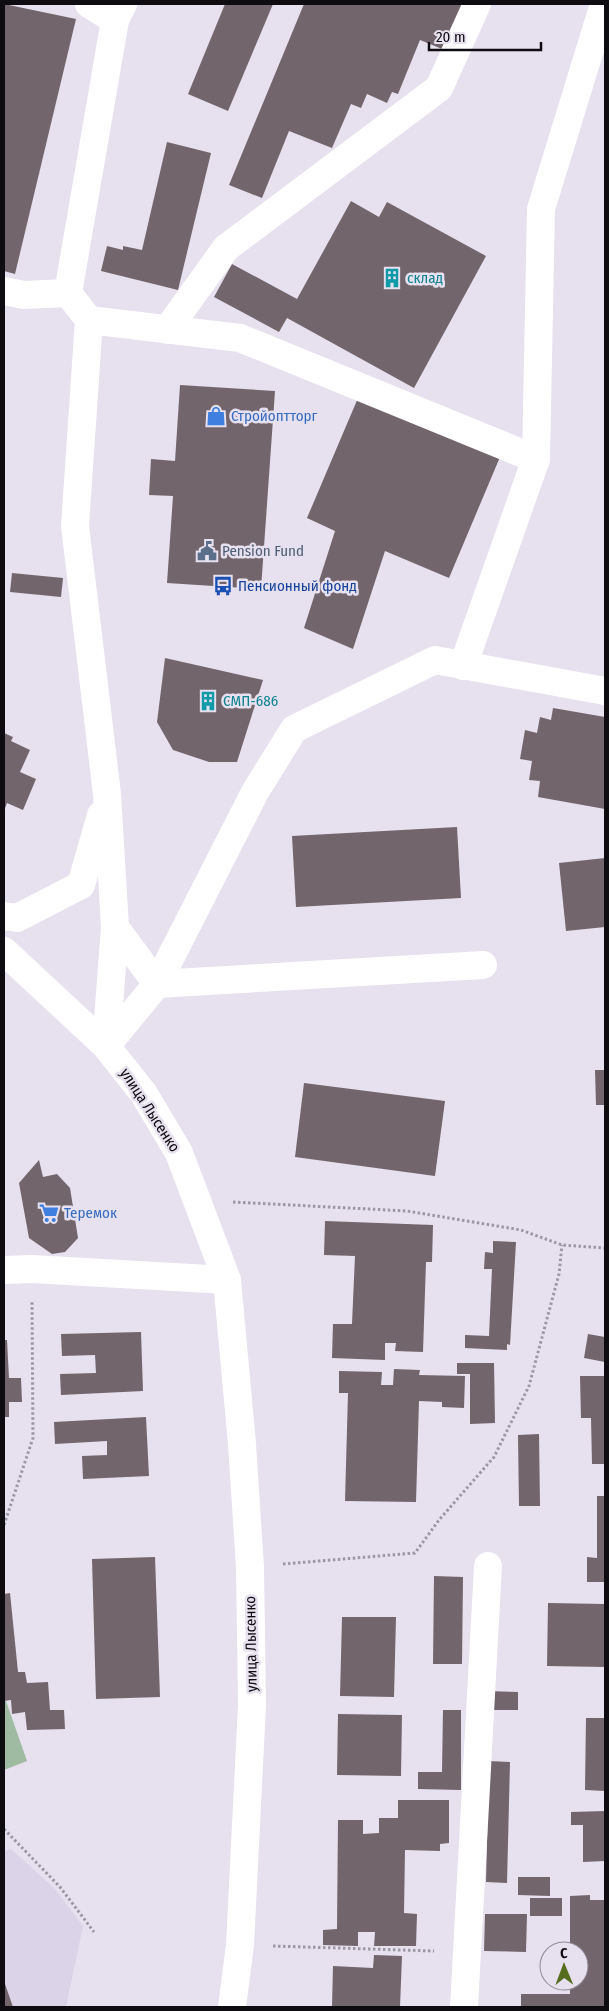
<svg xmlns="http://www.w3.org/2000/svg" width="609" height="2011" viewBox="0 0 609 2011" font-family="'Fira Sans Condensed',sans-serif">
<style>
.built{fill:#dbd3e8}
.grass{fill:#9fbba1}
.building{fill:#73656c}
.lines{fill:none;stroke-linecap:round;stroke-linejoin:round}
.path{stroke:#9c98a3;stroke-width:3;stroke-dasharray:2.5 2.5;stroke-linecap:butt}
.minor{stroke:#fff;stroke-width:28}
.major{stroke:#fff;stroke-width:28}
.labels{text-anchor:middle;stroke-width:5;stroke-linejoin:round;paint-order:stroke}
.culture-label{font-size:15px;fill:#0d838f;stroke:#e6e0ef;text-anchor:start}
.shop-label{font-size:15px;fill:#366cbe;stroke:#e6e0ef;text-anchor:start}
.service-label{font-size:15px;fill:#4e5e75;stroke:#e6e0ef;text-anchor:start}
.transit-label{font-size:15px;fill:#164399;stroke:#e6e0ef;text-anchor:start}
.street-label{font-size:15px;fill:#0e0c11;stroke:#e6e0ef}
</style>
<rect width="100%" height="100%" fill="#e6e0ef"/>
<polygon class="built" points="11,1849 54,1888 83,1926 66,2007 4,2007 4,1851"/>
<polygon class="grass" points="4,1701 6,1701 27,1761 4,1770"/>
<g class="building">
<polygon points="4,4 76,19 15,274 4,271"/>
<polygon points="225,4 273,4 228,111 188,94"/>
<polygon points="304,4 466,4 447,51 420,40 398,94 392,92 387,103 367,94 361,108 351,104 332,148 289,131 262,198 229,185"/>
<polygon points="167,142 211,153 178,290 101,271 107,246 123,250 123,246 142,250"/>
<polygon points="351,201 379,217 387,202 486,256 414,388 287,318 279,332 214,297 232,264 297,299"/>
<polygon points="180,385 275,391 261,589 167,583 173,496 149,495 151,459 175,461"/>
<polygon points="358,398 500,457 449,578 385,551 353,649 304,628 335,531 307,518"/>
<polygon points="12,573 63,578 61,597 10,592"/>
<polygon points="165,658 263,680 237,762 209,762 173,750 157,722"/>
<polygon points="553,708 605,717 605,809 538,797 540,781 529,780 532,761 520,759 525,730 537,733 540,717 551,720"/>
<polygon points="4,733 13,737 11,741 30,750 20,772 36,779 23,810 7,803 4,811"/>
<polygon points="457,827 461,898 296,907 292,836"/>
<polygon points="605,858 605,927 566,931 559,863"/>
<polygon points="595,1070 605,1070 605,1105 596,1105"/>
<polygon points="304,1083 445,1101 435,1176 295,1157"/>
<polygon points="39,1160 43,1177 57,1174 70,1188 78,1238 65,1252 52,1254 29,1238 19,1183"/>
<polygon points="325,1221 433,1225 432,1262 426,1262 423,1352 395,1351 396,1343 385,1343 385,1360 332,1358 333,1324 352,1324 355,1256 324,1255"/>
<polygon points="493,1241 516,1242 510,1345 507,1344 507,1350 465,1348 465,1335 489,1336 492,1269 484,1269 485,1252 493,1253"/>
<polygon points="141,1332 143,1391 61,1395 60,1374 96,1373 95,1355 62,1356 61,1334"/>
<polygon points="588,1334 605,1337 605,1362 584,1358"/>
<polygon points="4,1340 7,1340 9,1378 21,1378 22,1402 9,1402 9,1417 4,1417"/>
<polygon points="457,1363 494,1363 495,1423 470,1424 470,1374 457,1374"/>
<polygon points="394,1369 420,1370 419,1375 465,1376 464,1408 442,1407 442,1402 419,1401 416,1502 345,1501 348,1393 339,1393 339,1371 382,1372 381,1385 393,1385"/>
<polygon points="580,1376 605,1376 605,1464 592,1464 591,1418 581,1418"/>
<polygon points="146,1417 149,1476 83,1479 82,1456 107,1455 107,1441 55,1444 54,1422"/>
<polygon points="539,1434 540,1506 519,1506 518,1435"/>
<polygon points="597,1496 605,1496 605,1582 587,1582 587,1557 597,1558"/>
<polygon points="155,1557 160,1697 96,1699 92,1559"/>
<polygon points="434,1576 463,1577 462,1664 433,1664"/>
<polygon points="10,1593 18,1672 25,1672 27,1683 48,1682 50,1710 64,1710 65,1729 27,1730 25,1712 12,1714 11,1700 4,1701 4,1594"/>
<polygon points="548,1603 605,1604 605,1667 547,1666"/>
<polygon points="342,1617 396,1617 394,1697 340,1696"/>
<polygon points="486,1691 518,1692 518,1710 486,1710"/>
<polygon points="443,1710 461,1710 461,1790 418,1789 418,1772 442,1772"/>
<polygon points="338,1714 402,1715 401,1776 337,1775"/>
<polygon points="586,1718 605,1718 605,1791 585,1790"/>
<polygon points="489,1761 510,1762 507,1883 486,1882"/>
<polygon points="398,1800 449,1800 449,1843 440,1844 440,1851 405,1850 404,1913 417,1914 416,1946 374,1946 375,1932 358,1932 358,1946 323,1945 323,1930 337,1929 338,1820 363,1820 363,1834 379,1833 379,1818 398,1818"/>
<polygon points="605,1811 605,1861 583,1862 583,1825 571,1825 571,1812"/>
<polygon points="518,1877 550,1877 550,1896 518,1895"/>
<polygon points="590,1895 590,1900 605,1900 605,2007 521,2007 521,1994 570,1994 570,1981 579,1981 579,1951 570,1951 570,1896"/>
<rect x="530" y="1898" width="32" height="18"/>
<polygon points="485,1914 527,1914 526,1952 484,1951"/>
<polygon points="374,1955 402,1956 400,2007 332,2007 333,1966 373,1968"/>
<polygon points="4,1981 13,2007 4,2007"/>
</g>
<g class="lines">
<g class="path">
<polyline points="233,1202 407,1211 521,1230 562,1245 605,1248"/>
<polyline points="4,1525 33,1438 32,1302"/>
<polyline points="283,1564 415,1553 439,1520 494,1457 529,1386 559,1274 562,1245"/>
<polyline points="4,1829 60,1887 94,1932"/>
<polyline points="273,1946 434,1951"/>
</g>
<g class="minor">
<polyline points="89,4 115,20"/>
<polyline points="4,291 24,295 68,293"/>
<polyline points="89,320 240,338 536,459 463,666"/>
<polyline points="167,330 226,248 439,88 477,4"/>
<polyline points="536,459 541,209 604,4"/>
<polyline points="4,916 17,918 81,885 101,815"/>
<polyline points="115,927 157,984 483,965"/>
<polyline points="106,1046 115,927 107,794 75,526 89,320 68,293 115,20 123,4"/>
<polyline points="106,1046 157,984 255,792 294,729 435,660 605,691"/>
<polyline points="4,1270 32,1269 227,1280"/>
<polyline points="464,2007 488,1566"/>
</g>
<polyline class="major" points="4,951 106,1046 144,1094 179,1153 227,1280 242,1444 250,1567 252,1705 240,1945 232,2007"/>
</g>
<defs>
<symbol id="building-bare" viewBox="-9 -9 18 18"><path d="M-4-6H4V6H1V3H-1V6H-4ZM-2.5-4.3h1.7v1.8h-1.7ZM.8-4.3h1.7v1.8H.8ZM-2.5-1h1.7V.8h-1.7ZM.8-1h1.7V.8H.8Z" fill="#0f9aa8" stroke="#e6e0ef" stroke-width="2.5" paint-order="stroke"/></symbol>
<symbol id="shop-bare" viewBox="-9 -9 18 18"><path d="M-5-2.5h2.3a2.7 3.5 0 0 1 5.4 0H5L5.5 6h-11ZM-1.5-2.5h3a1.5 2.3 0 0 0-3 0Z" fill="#3f7fe0" stroke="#e6e0ef" stroke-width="2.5" paint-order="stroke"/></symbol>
<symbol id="civic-bare" viewBox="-9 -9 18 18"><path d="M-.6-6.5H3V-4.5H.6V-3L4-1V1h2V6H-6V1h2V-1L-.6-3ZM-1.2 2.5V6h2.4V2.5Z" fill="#5c6f8a" stroke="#e6e0ef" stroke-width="2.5" paint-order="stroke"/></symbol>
<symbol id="bus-bare" viewBox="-9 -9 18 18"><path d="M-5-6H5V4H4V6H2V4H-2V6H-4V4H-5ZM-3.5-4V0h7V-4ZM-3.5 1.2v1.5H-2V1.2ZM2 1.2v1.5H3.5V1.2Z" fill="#1a4fb4" stroke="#e6e0ef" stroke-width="2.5" paint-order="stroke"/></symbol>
<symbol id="supermarket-bare" viewBox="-9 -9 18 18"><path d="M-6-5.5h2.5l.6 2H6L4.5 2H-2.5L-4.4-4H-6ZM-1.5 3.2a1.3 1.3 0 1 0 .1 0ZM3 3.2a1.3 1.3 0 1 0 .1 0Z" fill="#3f7fe0" stroke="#e6e0ef" stroke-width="2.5" paint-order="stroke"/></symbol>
</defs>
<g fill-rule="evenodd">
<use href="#building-bare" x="378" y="264" width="28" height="28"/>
<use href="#shop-bare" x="202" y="402" width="28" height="28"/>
<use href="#civic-bare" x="193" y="537" width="28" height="28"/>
<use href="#bus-bare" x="209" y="572" width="28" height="28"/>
<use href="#building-bare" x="194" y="687" width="28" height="28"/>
<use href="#supermarket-bare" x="35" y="1199" width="28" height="28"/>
</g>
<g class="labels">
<g class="culture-label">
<text x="407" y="283">склад</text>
<text x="223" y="706">СМП-686</text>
</g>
<g class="shop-label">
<text x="231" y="421">Стройоптторг</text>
<text x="64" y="1218">Теремок</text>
</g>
<g class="service-label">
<text x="222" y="556">Pension Fund</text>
</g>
<g class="transit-label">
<text x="238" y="591">Пенсионный фонд</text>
</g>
<g class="street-label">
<text transform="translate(150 1110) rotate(57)" y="5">улица Лысенко</text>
<text transform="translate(251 1644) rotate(-91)" y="5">улица Лысенко</text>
</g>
</g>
<rect width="609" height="2011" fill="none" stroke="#0e0c11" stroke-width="10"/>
<g transform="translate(564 1966) rotate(359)"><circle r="24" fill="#e6e0ef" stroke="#908b96"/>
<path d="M0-4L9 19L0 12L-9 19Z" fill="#566d1e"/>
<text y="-8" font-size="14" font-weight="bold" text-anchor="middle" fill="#0e0c11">С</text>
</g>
<path d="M429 42v8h112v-8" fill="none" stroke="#0e0c11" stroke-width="2.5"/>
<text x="436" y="42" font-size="15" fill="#0e0c11" stroke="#e6e0ef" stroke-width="4" paint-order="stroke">20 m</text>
</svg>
